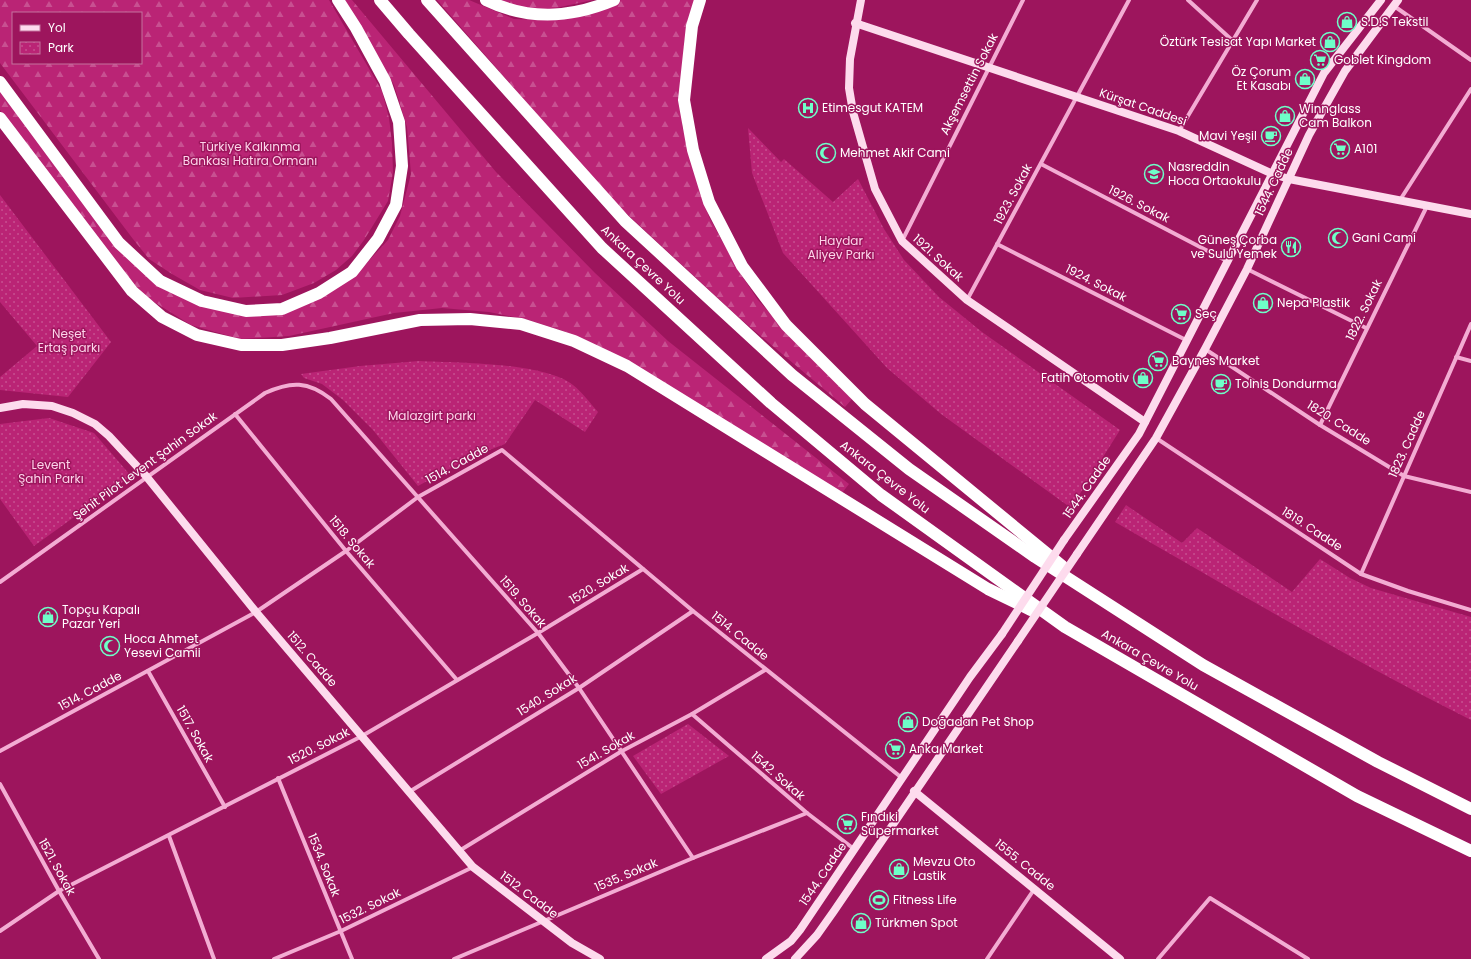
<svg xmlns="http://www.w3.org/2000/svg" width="1471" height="959" viewBox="0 0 1471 959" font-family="Poppins,sans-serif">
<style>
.forest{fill:url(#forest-firs);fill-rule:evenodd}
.park{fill:url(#park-dots)}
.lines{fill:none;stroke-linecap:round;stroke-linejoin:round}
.street{stroke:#f3acd3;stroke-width:4}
.secondary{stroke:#fddbed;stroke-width:8}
.highway{stroke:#fff;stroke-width:12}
.secondary-bridge{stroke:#fddbed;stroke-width:8}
.labels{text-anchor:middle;stroke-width:3;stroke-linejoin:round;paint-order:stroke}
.poi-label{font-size:12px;fill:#fff;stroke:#9d155d;text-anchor:start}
.street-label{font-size:12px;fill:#fff;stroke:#9d155d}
.park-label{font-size:12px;fill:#fdd4ea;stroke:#9d155d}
</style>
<defs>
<pattern id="forest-firs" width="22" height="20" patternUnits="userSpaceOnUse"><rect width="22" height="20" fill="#ba2475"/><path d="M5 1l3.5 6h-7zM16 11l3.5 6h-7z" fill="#c85091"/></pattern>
<pattern id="park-dots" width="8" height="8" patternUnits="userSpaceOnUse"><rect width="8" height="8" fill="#ba2475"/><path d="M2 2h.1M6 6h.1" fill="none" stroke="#c85091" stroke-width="1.8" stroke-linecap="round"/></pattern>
</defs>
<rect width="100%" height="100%" fill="#9d155d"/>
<g class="forest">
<path d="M 0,0 L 329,0 L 382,91 L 389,118 L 392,143 L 393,172 L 388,201 L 364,240 L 352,256 L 336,270 L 314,283 L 282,295 L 233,298 L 200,290 L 172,274 L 149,259 L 133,239 L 0,63 ZM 13,13 L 141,13 L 141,63 L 13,63 Z"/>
<polygon points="345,0 352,0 496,172 595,273 668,341 849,484 842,493 566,332 529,320 489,312 442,308 394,313 289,336 240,339 191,325 146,297 111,260 0,110 0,86 124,253 204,307 283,312 362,268 388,240 400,216 411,174 407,127 394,85"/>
<polygon points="437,0 469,0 514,19 547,20 591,13 621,0 695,0 684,42 682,126 709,217 738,270 758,300 809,356 852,399 845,407 736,315 612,200"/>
<polygon points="492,0 593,0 551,9 524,8"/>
</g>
<g class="park">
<polygon points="748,128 781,162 784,159 833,202 858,179 884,229 904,260 939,297 982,332 1120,430 1071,508 941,414 887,368 783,253 752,173"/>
<polygon points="0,195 111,342 68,397 0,390 0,377 37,346 0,302"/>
<path d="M 419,361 C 457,363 544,362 573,385 C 582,392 590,403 598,412 L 585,432 L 535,400 L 505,444 L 471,457 L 418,486 L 373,430 L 343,400 L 322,384 L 304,378 L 301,374 L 360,366 Z"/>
<polygon points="49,418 94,433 131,476 34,546 0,499 0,424"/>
<path d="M 1126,505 L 1182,543 L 1197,528 L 1292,592 L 1320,559 L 1350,578 L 1371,588 L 1471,617 L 1471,720 C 1350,659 1233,590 1115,522 Z"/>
<polygon points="688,724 729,756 661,794 633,756"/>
</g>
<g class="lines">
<g class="street">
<polyline points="1188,0 1233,41"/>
<polyline points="1394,6 1471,60"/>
<polyline points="1179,131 1257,0"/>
<polyline points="1041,164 1227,261"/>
<polyline points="1400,200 1471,89"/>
<polyline points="902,241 1023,0"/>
<polyline points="997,244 1186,340"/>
<polyline points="1247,269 1366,328"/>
<polyline points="967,300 1129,0"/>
<polyline points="1205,349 1320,425 1404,476 1471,492"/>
<polyline points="1456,357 1471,361"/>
<polyline points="235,414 346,551 457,680"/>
<polyline points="1320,425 1427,206"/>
<polyline points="1156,438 1361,574 1408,591 1471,610"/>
<polyline points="1361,574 1471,324"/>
<path d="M 0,582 L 265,393 C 291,381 308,381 331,399 L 538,633 L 579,688 L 693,858"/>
<polyline points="148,671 225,807"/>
<polyline points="692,714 807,813 854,849"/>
<polyline points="0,751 256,612 346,551 418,497 502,450 693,611 902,778"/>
<polyline points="278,778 352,959"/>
<polyline points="0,784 59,891 99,959"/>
<polyline points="409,792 579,688 693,611"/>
<polyline points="169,836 214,959"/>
<polyline points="459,851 622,751 692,714 765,670"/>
<polyline points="0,931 59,891 362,736 538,633 643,569"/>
<polyline points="274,959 341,931 473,867"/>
<polyline points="454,959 693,858 807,813"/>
<polyline points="987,959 1035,888"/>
<polyline points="1158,959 1210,898 1308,959"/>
</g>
<g class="secondary">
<polyline points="861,0 850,59 849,88 853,112 875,189 902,241 967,300 1145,422"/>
<polyline points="855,23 1179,131 1273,174 1289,179 1471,214"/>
<polyline points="0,408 23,404 52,406 73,413 95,424 109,436 146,476 256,612 473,867 572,943 600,959"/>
<polyline points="1064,540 1139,434 1324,73 1381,0"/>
<polyline points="1077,554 1156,438 1205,349 1247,269 1309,135 1345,71 1398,0"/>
<polyline points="914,791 1120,959"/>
<polyline points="766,959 791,941 800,930 970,677 1002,634"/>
<polyline points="795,959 817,935 834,911 1018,641"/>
</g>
<g class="highway">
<polyline points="380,0 409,34 602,248 771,403 881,495 1065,627 1357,796 1471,851"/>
<polyline points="427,0 625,221 792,375 909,469 1035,557 1203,665 1378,762 1471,809"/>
<path d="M 486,0 C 529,21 571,18 614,0"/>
<polyline points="700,0 692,26 684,100 693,150 709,202 742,266 786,325 865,404 1062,566"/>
<polyline points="0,82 119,243 160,281 202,301 246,311 282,309 319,293 352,272 378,239 396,205 402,166 399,122 385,81 356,28 338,0"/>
<polyline points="0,118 132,291 162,317 197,335 241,345 282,345 330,338 420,320 470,319 521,324 574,341 627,366 988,589 1031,610"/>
</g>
<g class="secondary-bridge">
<polyline points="1002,634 1064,540"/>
<polyline points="1018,641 1077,554"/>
</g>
</g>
<defs>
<symbol id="shop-ring" viewBox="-11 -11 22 22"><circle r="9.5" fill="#9d155d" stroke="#6effc8" stroke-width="1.5"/><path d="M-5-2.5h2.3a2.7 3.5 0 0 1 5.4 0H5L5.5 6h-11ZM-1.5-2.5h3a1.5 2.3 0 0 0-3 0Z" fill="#6effc8"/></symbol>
<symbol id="supermarket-ring" viewBox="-11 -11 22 22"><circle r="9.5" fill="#9d155d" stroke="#6effc8" stroke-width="1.5"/><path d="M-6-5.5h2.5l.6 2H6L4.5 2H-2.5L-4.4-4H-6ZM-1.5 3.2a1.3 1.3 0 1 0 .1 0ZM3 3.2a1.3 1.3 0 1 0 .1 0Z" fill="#6effc8"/></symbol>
<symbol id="hospital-ring" viewBox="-11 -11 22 22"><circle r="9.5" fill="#9d155d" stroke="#6effc8" stroke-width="1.5"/><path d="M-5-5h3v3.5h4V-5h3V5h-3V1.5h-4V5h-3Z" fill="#6effc8"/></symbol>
<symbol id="cafe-ring" viewBox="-11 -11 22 22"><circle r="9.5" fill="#9d155d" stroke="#6effc8" stroke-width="1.5"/><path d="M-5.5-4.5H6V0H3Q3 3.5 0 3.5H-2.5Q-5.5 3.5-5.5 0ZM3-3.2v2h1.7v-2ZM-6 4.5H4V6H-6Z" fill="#6effc8"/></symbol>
<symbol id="mosque-ring" viewBox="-11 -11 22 22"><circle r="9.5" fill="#9d155d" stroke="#6effc8" stroke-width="1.5"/><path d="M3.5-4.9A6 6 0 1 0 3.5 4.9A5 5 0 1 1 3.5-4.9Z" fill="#6effc8"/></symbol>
<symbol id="school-ring" viewBox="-11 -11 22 22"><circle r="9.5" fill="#9d155d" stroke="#6effc8" stroke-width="1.5"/><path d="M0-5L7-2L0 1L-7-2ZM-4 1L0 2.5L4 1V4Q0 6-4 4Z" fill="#6effc8"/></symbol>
<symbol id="restaurant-ring" viewBox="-11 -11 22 22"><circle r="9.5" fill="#9d155d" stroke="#6effc8" stroke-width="1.5"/><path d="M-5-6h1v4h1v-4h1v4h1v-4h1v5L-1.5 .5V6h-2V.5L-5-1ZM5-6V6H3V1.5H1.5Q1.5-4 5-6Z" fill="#6effc8"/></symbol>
<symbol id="stadium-ring" viewBox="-11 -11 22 22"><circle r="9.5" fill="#9d155d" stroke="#6effc8" stroke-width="1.5"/><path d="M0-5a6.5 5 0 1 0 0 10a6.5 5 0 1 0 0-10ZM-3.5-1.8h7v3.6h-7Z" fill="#6effc8"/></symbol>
</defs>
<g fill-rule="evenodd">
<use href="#shop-ring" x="1336" y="11" width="22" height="22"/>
<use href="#shop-ring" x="1319" y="31" width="22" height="22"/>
<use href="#supermarket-ring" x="1309" y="49" width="22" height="22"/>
<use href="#shop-ring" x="1294" y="68" width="22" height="22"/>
<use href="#hospital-ring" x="797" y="97" width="22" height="22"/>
<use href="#shop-ring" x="1274" y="105" width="22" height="22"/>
<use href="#cafe-ring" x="1260" y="125" width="22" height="22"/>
<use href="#supermarket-ring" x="1329" y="138" width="22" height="22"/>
<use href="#mosque-ring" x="815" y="142" width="22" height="22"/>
<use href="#school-ring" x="1143" y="163" width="22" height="22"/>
<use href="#mosque-ring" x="1327" y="227" width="22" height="22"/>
<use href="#restaurant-ring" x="1280" y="236" width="22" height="22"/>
<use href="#shop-ring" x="1252" y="292" width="22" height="22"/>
<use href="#supermarket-ring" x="1170" y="303" width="22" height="22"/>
<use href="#supermarket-ring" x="1147" y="350" width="22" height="22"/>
<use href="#shop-ring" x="1132" y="367" width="22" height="22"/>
<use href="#cafe-ring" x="1210" y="373" width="22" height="22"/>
<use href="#shop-ring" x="37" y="606" width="22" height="22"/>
<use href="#mosque-ring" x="99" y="635" width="22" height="22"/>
<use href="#shop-ring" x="897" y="711" width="22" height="22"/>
<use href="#supermarket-ring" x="884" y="738" width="22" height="22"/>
<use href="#supermarket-ring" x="836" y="813" width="22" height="22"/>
<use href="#shop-ring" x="888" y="858" width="22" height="22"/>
<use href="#stadium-ring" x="868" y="889" width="22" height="22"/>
<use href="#shop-ring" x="850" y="912" width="22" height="22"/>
</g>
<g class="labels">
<g class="poi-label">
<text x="1361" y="26">S.D.S Tekstil</text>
<text x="1316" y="46" text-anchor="end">Öztürk Tesisat Yapı Market</text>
<text x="1334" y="64">Goblet Kingdom</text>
<text x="1291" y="76" text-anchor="end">Öz Çorum<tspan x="1291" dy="14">Et Kasabı</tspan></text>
<text x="822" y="112">Etimesgut KATEM</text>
<text x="1299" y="113">Winnglass<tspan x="1299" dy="14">Cam Balkon</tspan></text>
<text x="1257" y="140" text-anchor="end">Mavi Yeşil</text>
<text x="1354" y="153">A101</text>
<text x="840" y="157">Mehmet Akif Cami</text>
<text x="1168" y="171">Nasreddin<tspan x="1168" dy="14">Hoca Ortaokulu</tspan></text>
<text x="1352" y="242">Gani Cami</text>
<text x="1277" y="244" text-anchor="end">Güneş Çorba<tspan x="1277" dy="14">ve Sulu Yemek</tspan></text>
<text x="1277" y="307">Nepa Plastik</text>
<text x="1195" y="318">Seç</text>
<text x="1172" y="365">Baynes Market</text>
<text x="1129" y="382" text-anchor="end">Fatih Otomotiv</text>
<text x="1235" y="388">Tolnis Dondurma</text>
<text x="62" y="614">Topçu Kapalı<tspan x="62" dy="14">Pazar Yeri</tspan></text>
<text x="124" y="643">Hoca Ahmet<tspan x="124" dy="14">Yesevi Camii</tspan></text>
<text x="922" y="726">Doğadan Pet Shop</text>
<text x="909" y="753">Anka Market</text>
<text x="861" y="821">Fındıki<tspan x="861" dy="14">Süpermarket</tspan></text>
<text x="913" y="866">Mevzu Oto<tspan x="913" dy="14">Lastik</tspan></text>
<text x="893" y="904">Fitness Life</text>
<text x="875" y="927">Türkmen Spot</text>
</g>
<g class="street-label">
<text transform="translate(969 84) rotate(-63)" y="4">Akşemsettin Sokak</text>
<text transform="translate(1143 107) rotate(19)" y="4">Kürşat Caddesi</text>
<text transform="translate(1274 182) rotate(-65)" y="4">1544. Cadde</text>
<text transform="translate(1013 194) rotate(-62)" y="4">1923. Sokak</text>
<text transform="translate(1139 204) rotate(27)" y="4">1926. Sokak</text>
<text transform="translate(938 258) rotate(42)" y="4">1921. Sokak</text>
<text transform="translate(643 265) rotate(43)" y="4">Ankara Çevre Yolu</text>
<text transform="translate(1096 283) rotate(27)" y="4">1924. Sokak</text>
<text transform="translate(1364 310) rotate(-64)" y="4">1822. Sokak</text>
<text transform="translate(1339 423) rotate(32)" y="4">1820. Cadde</text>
<text transform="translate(1407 444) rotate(-66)" y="4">1823. Cadde</text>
<text transform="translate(457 464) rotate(-29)" y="4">1514. Cadde</text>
<text transform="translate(145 466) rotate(-36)" y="4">Şehit Pilot Levent Şahin Sokak</text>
<text transform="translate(885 477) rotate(38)" y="4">Ankara Çevre Yolu</text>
<text transform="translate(1087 487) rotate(-55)" y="4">1544. Cadde</text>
<text transform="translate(1312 529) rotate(33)" y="4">1819. Cadde</text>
<text transform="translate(352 542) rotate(50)" y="4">1518. Sokak</text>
<text transform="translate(599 584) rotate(-31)" y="4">1520. Sokak</text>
<text transform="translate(523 602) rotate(49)" y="4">1519. Sokak</text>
<text transform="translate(740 636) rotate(39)" y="4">1514. Cadde</text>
<text transform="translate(312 659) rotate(49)" y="4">1512. Cadde</text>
<text transform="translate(1150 660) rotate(30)" y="4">Ankara Çevre Yolu</text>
<text transform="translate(90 691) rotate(-28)" y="4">1514. Cadde</text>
<text transform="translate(547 695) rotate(-32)" y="4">1540. Sokak</text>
<text transform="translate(195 734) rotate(61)" y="4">1517. Sokak</text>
<text transform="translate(319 746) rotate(-27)" y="4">1520. Sokak</text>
<text transform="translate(606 750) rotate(-30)" y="4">1541. Sokak</text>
<text transform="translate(778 776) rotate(41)" y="4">1542. Sokak</text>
<text transform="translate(324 865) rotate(68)" y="4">1534. Sokak</text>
<text transform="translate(1025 865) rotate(39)" y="4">1555. Cadde</text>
<text transform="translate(57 867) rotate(61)" y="4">1521. Sokak</text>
<text transform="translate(823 874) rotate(-56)" y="4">1544. Cadde</text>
<text transform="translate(626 875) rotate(-23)" y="4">1535. Sokak</text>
<text transform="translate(529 895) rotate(37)" y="4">1512. Cadde</text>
<text transform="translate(370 906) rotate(-26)" y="4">1532. Sokak</text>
</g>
<g class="park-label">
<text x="250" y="151">Türkiye Kalkınma<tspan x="250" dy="14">Bankası Hatıra Ormanı</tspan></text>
<text x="841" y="245">Haydar<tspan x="841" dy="14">Aliyev Parkı</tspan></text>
<text x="69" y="338">Neşet<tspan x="69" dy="14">Ertaş parkı</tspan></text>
<text x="432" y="420">Malazgirt parkı</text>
<text x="51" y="469">Levent<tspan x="51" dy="14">Şahin Parkı</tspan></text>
</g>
</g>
<rect x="12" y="12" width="130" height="52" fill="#9d155d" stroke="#c4739e"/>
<rect x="20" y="25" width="20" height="6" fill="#fddbed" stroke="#c4739e"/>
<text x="48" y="32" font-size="12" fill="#ffffff">Yol</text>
<rect x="20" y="42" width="20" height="12" fill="url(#park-dots)" stroke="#c4739e"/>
<text x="48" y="52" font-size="12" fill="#ffffff">Park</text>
</svg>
